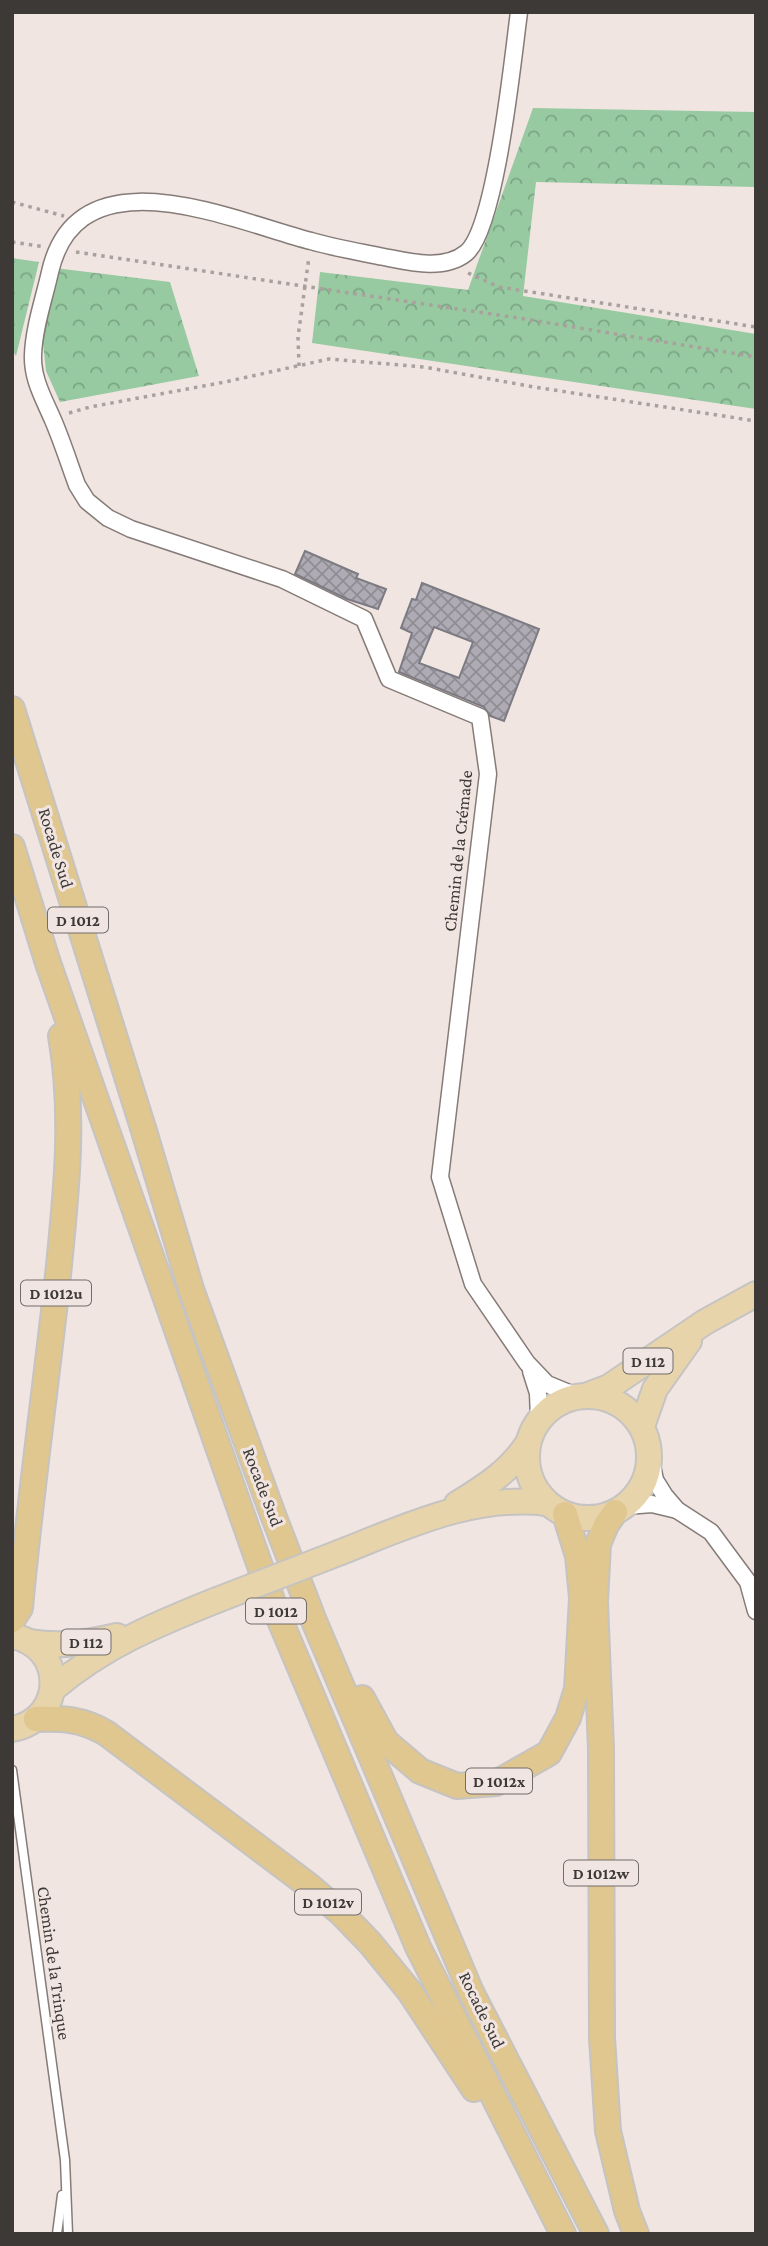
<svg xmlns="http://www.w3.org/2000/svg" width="768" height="2246" viewBox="0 0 768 2246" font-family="'Crimson Pro',serif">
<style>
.forest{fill:url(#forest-crowns)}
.building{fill:url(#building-cross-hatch);stroke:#7c7a82;stroke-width:2;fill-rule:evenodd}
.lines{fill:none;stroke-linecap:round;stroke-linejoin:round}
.service-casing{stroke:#857b77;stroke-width:11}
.minor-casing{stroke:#857b77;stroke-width:19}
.primary-casing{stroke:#c5c4c3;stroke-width:28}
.trunk-casing{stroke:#c5c4c3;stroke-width:28}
.path{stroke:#a9a19d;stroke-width:3.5;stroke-dasharray:3.5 5;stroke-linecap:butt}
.service{stroke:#fff;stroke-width:8}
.minor{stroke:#fff;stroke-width:16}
.primary{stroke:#e8d4ab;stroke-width:24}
.trunk{stroke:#e0c68f;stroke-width:24}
.primary-bridge-casing{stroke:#c5c4c3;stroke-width:28;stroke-linecap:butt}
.primary-bridge{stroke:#e8d4ab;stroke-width:24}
.labels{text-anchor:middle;stroke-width:6;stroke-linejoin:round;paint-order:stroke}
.shield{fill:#f0e5e1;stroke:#736d6a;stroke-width:2}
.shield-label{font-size:16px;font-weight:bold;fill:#3d3937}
.street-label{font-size:18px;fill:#3d3937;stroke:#f0e5e1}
</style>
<defs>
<pattern id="forest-crowns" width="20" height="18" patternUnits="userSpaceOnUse" patternTransform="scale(1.75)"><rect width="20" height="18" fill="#97caa1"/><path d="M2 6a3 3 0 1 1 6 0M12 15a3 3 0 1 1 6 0" fill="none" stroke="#7ca584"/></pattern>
<pattern id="building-cross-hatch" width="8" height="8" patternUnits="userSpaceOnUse" patternTransform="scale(1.75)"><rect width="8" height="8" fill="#aeabb4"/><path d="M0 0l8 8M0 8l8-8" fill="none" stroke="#8f8c93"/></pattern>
</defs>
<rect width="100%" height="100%" fill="#f0e5e1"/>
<g class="forest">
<polygon points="533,108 756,112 756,187 536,182 523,296 756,334 756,409 312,343 320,272 468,290"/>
<polygon points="12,258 39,262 16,356 12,350"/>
<polygon points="55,268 170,282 199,376 60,402 46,371 43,343"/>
</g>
<g class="building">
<polygon points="305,551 358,574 356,578 386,589 378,609 347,599 295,574"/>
<path d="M 422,583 L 539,629 L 504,721 L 490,716 L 484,707 L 399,672 L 412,633 L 401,628 L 412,599 L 416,600 ZM 434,627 L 473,642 L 459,678 L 419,663 Z"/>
</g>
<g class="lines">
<defs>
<g id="service">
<polyline points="12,1770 65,2160 68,2234"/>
<polyline points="57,2234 62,2195"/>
</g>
<g id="minor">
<path d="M 519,12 C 513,57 496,229 466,253 C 444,271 409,262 384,257 C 360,252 335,248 311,241 C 233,221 78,149 50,272 C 44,299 34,327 33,355 C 32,379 44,399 53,420 C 62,441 69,463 77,485 L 87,501 L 108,518 L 131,529 L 282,579 L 364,619 L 389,679 L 480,717 L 488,774 L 440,1177 L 473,1284 L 527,1363 L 547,1384 L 576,1396"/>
<polyline points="531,1371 538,1393 539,1419"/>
<polyline points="650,1456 655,1480 665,1496 677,1510 711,1532 748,1582 756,1611"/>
<polyline points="626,1506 652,1504 677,1510"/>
</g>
<g id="primary">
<polyline points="588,1395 609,1387 705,1322 756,1294"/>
<circle cx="588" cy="1457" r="61"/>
<polyline points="642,1426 655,1389 689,1341"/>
<path d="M 457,1504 C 486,1486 510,1471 528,1443"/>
<path d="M 341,1552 C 407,1526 474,1494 547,1503"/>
<path d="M 12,1636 C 66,1646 66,1719 12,1729"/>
<path d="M 30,1642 C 60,1647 87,1643 117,1636"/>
<path d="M 53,1689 C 103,1646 157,1624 217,1600"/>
</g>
<g id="trunk">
<polyline points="12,709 144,1131 191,1289 272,1512 314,1621 471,1992 596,2234"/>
<polyline points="12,847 48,963 274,1606 418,1947 563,2234"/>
<polyline points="615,1512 606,1525 598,1544 595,1602 601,1749 602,2038 608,2131 627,2211 636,2234"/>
<path d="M 12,1620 L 20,1608 C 30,1497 46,1386 58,1275 C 66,1195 75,1116 61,1036"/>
<polyline points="362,1698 386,1742 420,1771 457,1786 496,1783 549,1753 568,1718 577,1689 582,1598 578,1556 565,1514"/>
<path d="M 36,1719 C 63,1718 82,1719 106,1733 L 308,1885 L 341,1913 L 370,1943 L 410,1992 L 474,2089"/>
</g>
</defs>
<use href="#service" class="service-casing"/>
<use href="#minor" class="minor-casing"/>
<use href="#primary" class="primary-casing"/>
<use href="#trunk" class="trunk-casing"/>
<g class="path">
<polyline points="12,202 64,216"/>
<polyline points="12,242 45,247"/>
<polyline points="76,252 531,320 756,357"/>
<polyline points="468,273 499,287 756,327"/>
<polyline points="299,366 298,337 309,257"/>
<polyline points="69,413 90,407 225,382 329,359 424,367 534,387 756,421"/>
</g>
<use href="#service" class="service"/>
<use href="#minor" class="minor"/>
<use href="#primary" class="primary"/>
<use href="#trunk" class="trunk"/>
<defs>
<polyline id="primary-bridge" points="217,1600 341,1552"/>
</defs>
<use href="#primary-bridge" class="primary-bridge-casing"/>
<use href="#primary-bridge" class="primary-bridge"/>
</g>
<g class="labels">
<g class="shield">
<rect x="48" y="907.5" width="60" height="25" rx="5"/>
<rect x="21" y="1280.5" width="70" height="25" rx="5"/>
<rect x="623.5" y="1348.5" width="49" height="25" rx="5"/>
<rect x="246" y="1598.5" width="60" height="25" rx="5"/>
<rect x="61.5" y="1629.5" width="49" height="25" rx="5"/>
<rect x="466" y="1768.5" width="66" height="25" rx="5"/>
<rect x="564" y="1860.5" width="74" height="25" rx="5"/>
<rect x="295" y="1889.5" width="66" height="25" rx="5"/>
</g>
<g class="shield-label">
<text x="78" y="926">D 1012</text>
<text x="56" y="1299">D 1012u</text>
<text x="648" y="1367">D 112</text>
<text x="276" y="1617">D 1012</text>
<text x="86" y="1648">D 112</text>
<text x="499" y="1787">D 1012x</text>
<text x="601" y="1879">D 1012w</text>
<text x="328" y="1908">D 1012v</text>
</g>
<g class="street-label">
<text transform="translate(56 848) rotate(73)" y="6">Rocade Sud</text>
<text transform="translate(458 851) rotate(-84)" y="6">Chemin de la Crémade</text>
<text transform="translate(263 1487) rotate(69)" y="6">Rocade Sud</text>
<text transform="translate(54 1963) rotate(82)" y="6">Chemin de la Trinque</text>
<text transform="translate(482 2010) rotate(64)" y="6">Rocade Sud</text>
</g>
</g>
<rect width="768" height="2246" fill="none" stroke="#3d3937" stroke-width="28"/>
</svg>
